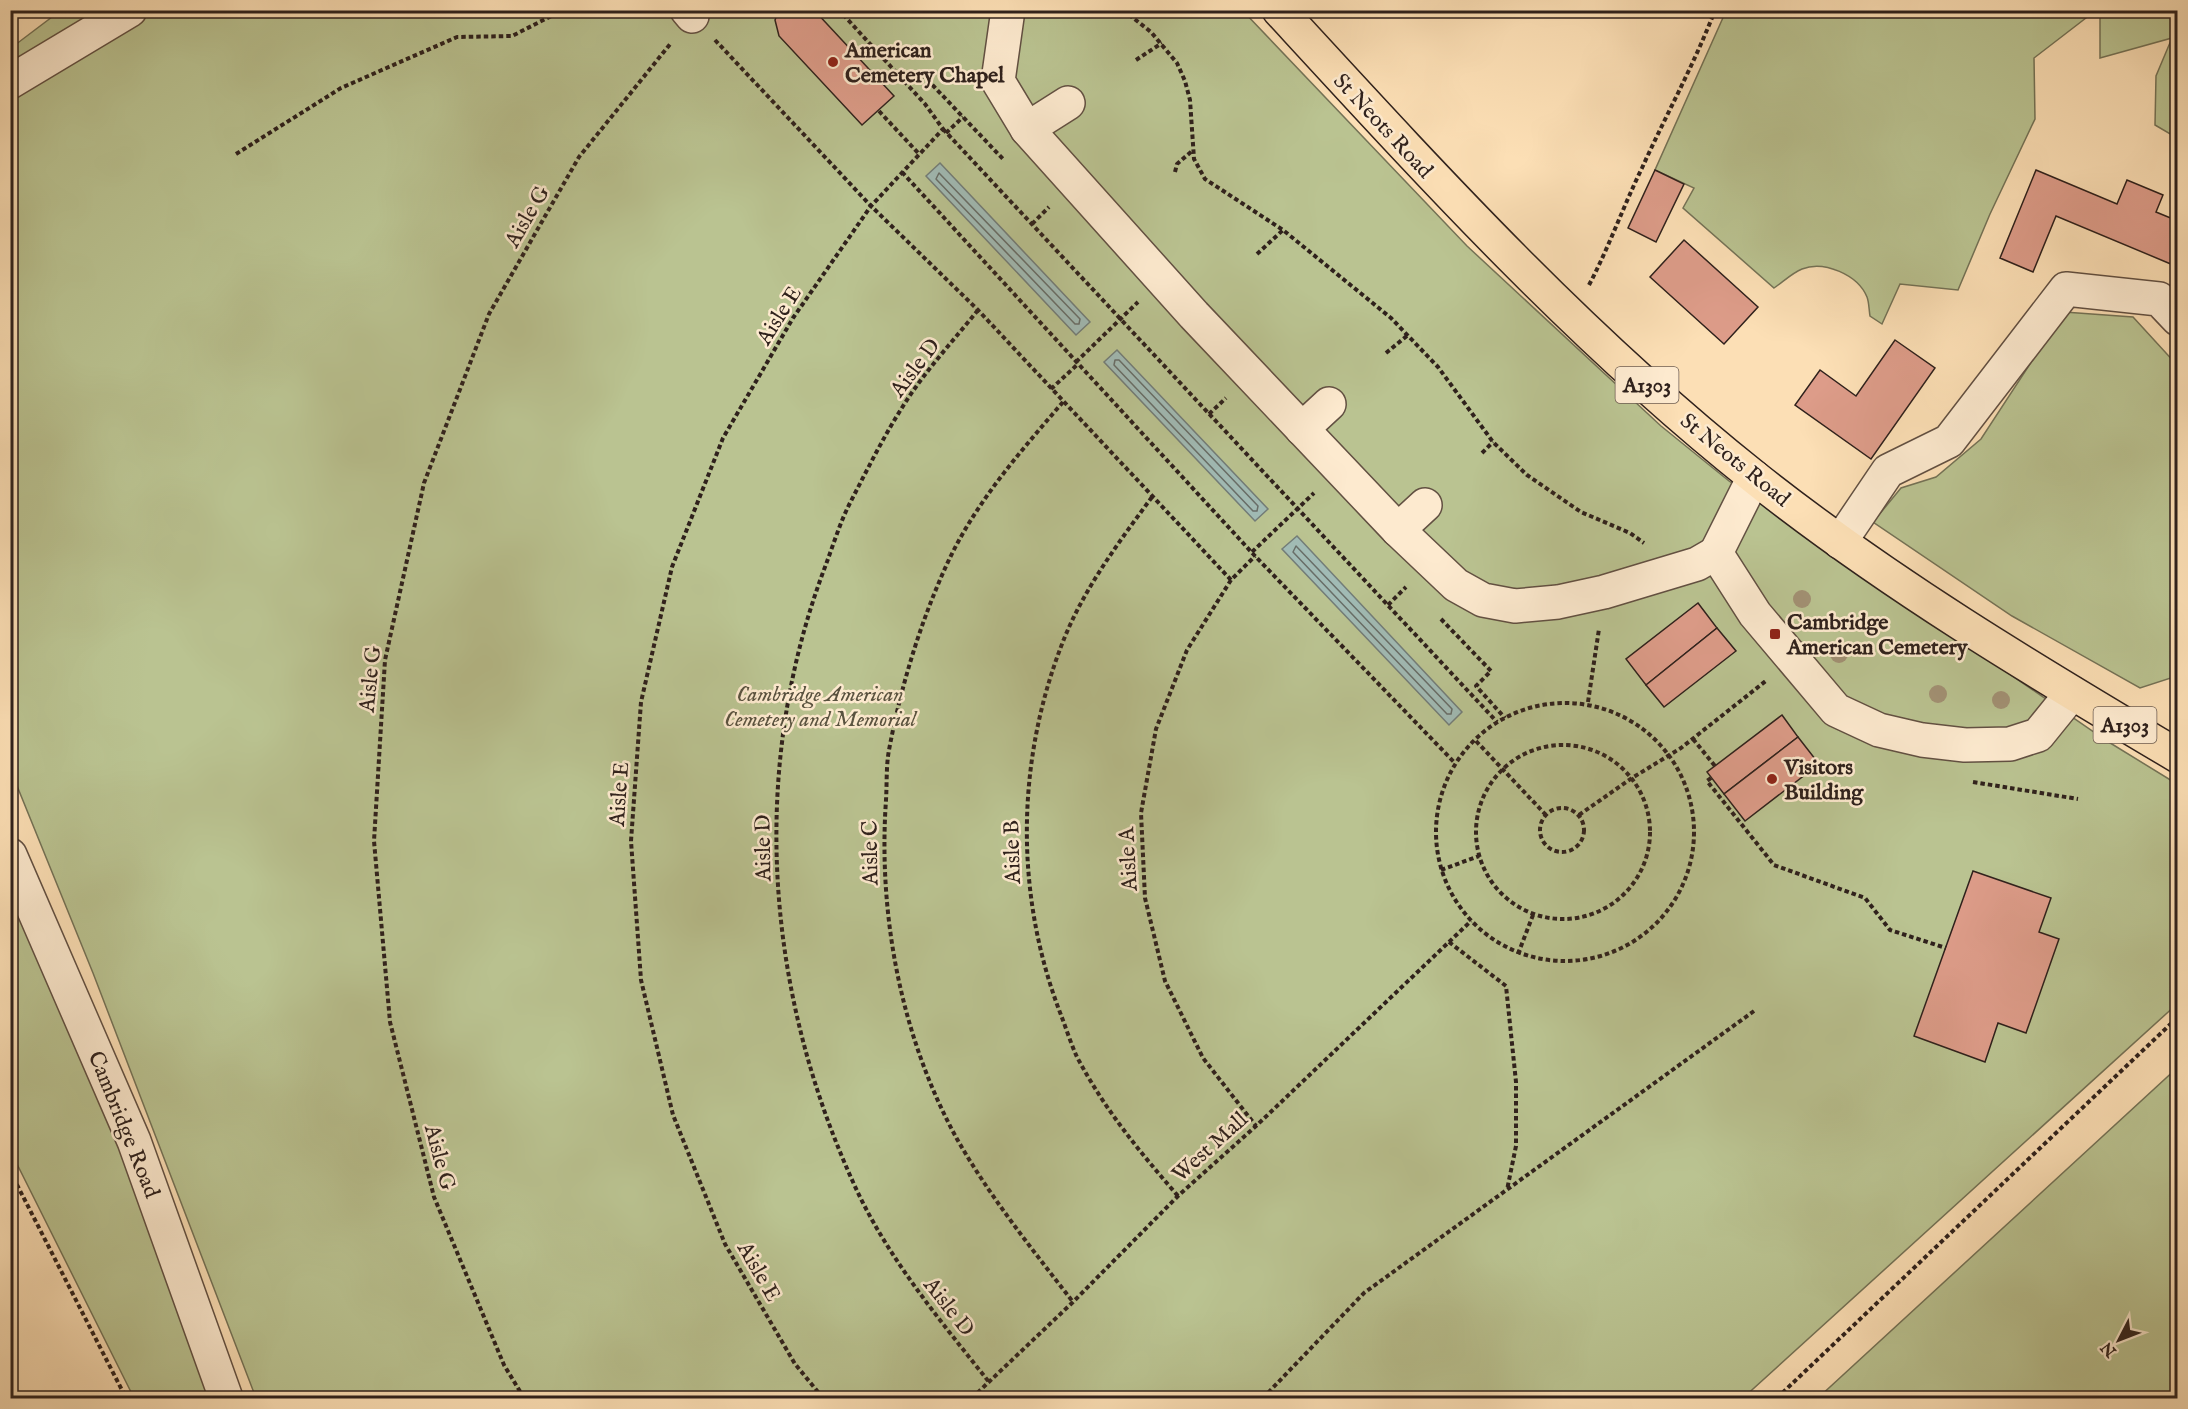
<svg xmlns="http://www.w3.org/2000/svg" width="2188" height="1409" viewBox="0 0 2188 1409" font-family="'IM FELL English',serif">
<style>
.green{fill:#bac391;stroke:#747256;stroke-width:1.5}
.water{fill:#a1bbb5;stroke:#737d78;stroke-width:1.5}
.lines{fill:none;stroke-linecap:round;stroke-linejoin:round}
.shore{stroke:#686e68;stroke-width:1.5}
.building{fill:#dd9c89;stroke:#2f211c;stroke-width:1.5}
.minor-casing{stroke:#625042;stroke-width:36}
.highway-casing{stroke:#2f211c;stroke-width:36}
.path{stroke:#2f211c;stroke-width:4;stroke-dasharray:4.5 3;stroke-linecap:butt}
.minor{stroke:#fdeacf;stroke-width:33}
.highway{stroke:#fcdfb5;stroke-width:33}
.tree{fill:#a29174}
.poi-dot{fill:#8f2418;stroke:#fdeacf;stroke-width:2}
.labels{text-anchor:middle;stroke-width:5;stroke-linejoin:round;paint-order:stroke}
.shield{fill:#fdeacf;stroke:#6d5d52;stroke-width:1.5}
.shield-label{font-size:21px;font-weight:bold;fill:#2f211c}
.poi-label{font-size:22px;font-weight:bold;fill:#2f211c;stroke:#fdeacf;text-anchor:start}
.street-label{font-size:22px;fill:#2f211c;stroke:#fdeacf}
.park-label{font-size:22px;font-style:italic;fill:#59523f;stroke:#fdeacf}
</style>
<rect width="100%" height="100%" fill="#fcdfb5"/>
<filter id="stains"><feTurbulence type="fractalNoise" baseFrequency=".00333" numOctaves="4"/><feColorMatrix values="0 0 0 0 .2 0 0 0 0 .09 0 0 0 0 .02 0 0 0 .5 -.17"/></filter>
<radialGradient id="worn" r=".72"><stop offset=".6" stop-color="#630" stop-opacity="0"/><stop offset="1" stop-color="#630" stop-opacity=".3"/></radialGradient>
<g class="green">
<polygon points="60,11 1243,11 1467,246 1661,426 1729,481 2107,741 2177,784 2177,1004 1743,1398 256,1398 93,973 11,771 11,48"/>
<path d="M 1726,11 L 2095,11 L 2034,58 L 2035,119 L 1990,214 L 1958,290 L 1900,284 L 1882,324 L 1870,316 C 1869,310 1869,302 1867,297 C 1858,275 1824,260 1802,269 C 1792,273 1783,282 1774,288 L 1683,208 L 1694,188 L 1655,170 Z"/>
<polygon points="2100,11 2177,11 2177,138 2155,125 2156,76 2172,38 2100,58"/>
<polygon points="2064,312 2133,317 2177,365 2177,676 2140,688 2012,616 1873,522 1901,488 1936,477 1981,439"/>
<polygon points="10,889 98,1083 214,1398 134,1398 11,1152"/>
<polygon points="2177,1068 2177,1398 1818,1398"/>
</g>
<g class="water">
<polygon points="940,163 1090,322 1076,335 926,176"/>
<polygon points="1117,350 1268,509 1255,521 1104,362"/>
<polygon points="1297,536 1462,712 1449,725 1282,549"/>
</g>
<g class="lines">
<g class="shore">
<polygon points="939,173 1080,319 1079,324 1075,324 936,179"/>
<polygon points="1115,360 1119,360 1258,506 1257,511 1253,511 1114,365"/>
<polygon points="1296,546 1452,709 1451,714 1447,714 1293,552"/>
</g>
</g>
<g class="building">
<polygon points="779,10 814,10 894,96 862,125 779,36 775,20"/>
<polygon points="1655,170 1684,184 1656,242 1628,228"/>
<polygon points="2036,170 2117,204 2127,180 2163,195 2156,212 2178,221 2178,267 2056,216 2033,272 2000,258"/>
<polygon points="1684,240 1758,307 1724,344 1650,277"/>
<polygon points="1895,340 1935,368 1871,459 1795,405 1820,370 1856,396"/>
<polygon points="1698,603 1717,628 1646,685 1626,659"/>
<polygon points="1717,628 1736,651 1664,707 1646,685"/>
<polygon points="1782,715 1798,737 1724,794 1707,772"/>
<polygon points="1798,737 1819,764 1745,821 1724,794"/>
<polygon points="1973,871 2051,898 2039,932 2059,939 2026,1033 1998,1023 1985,1062 1914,1036"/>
</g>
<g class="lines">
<defs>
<g id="minor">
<polyline points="687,10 692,16"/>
<polyline points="1008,10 998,81 1027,129 1194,315 1398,530 1456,585 1483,600 1515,606 1558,602 1604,592 1697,564 1716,553"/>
<polyline points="10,82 130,10"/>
<polyline points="1027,129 1068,103"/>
<polyline points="1302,429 1329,404"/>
<polyline points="1754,477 1716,553 1755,614 1836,710 1879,730 1922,740 1965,745 2010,744 2038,735 2072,693"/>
<polyline points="1398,530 1425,505"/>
<polyline points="1840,542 1888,471 1949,441 2066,289 2159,299 2178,319"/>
<polyline points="10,855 134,1141 226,1398"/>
</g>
<path id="highway" d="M 1279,10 C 1430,174 1579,338 1754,477 C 1886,582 2033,670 2178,756"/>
</defs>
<use href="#minor" class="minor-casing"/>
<use href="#highway" class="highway-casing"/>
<g class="path">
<polyline points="1123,10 1151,32 1177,63 1185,81 1190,100 1194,159 1205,179 1283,230 1391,318 1438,367 1493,442 1527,475 1581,512 1630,533 1644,543"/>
<polyline points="715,40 871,206 978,310 1231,580 1255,556"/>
<polyline points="1136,60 1162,43"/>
<polyline points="922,74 1003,159"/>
<polyline points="879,111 919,154"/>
<polyline points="943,129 1497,722"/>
<polyline points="946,133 963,117"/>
<polyline points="236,154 341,88 457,37 512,36 563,10"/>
<polyline points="902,172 1255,556 1454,762"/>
<polyline points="1175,172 1177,164 1192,151"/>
<polyline points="1032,224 1049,207"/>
<polyline points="1257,254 1283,230"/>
<path d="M 1589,285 C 1609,247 1623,207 1642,168 C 1666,115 1694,65 1715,10"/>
<path d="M 978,310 C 954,340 926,370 905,403 C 885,434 868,468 851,501 C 840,522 833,546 825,567 C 749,768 765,988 853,1182 C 886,1256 939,1319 989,1382"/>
<polyline points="1386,353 1408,335"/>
<polyline points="1076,362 1138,302"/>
<polyline points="1051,389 1078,364"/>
<path d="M 1063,402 C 1020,452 975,503 947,564 C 920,623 901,686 889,750 C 886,766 887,784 886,800 C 878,915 901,1037 957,1139 C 990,1197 1032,1249 1073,1302"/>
<polyline points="1209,414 1226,398"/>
<polyline points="1482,453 1493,442"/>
<path d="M 1152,497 C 1119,542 1085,587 1064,639 C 1016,759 1014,894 1061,1015 C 1066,1028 1071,1044 1077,1057 C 1105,1110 1139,1151 1178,1196"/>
<polyline points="1252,552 1314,493"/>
<polyline points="1231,580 1187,650 1156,729 1141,813 1145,898 1165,981 1203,1058 1256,1126"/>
<polyline points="1388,605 1406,587"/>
<polyline points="1441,619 1491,671 1476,686 1505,718"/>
<polyline points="1588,702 1599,629"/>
<circle cx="1565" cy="832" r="129"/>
<polyline points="1693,739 1715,766"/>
<polyline points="1476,741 1545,814"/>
<circle cx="1563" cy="832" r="87"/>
<polyline points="1711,778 1707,781 1774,865 1865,898 1890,930 1946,948"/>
<polyline points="1973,782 2078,799"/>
<circle cx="1562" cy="830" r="22"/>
<polyline points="1579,815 1632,778 1681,748 1767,680"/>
<polyline points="1441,870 1479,856"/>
<polyline points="1449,942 1506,986 1516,1082 1516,1146 1507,1190"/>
<polyline points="1518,954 1533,915"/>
<polyline points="10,1171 126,1398"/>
<polyline points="524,1398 504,1365 434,1197 390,1022 374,841 385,660 424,483 489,314 579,157 671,43"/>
<polyline points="823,1398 795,1364 725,1244 673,1115 641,980 631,841 641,702 672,567 723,438 793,318 871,206 943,129 925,104 839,10"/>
<polyline points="972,1398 1073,1302 1178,1196 1256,1126 1471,921"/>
<polyline points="1263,1398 1364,1293 1754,1011"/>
<polyline points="1777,1398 2178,1017"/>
</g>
<use href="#minor" class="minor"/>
<use href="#highway" class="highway"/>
</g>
<g class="tree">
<circle cx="1802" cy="599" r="9"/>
<circle cx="1839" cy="654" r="9"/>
<circle cx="1938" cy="694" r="9"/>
<circle cx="2001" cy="700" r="9"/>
</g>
<g class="poi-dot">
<circle cx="833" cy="62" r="6"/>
<rect x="1769" y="628" width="12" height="12" rx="3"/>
<circle cx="1772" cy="779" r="6"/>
</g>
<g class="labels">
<g class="shield">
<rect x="1615.5" y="367" width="63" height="36" rx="4.5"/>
<rect x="2093.5" y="707" width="63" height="36" rx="4.5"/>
</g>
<g class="shield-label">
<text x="1647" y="392">A1303</text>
<text x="2125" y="732">A1303</text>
</g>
<g class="poi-label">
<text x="845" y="57">American<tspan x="845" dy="25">Cemetery Chapel</tspan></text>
<text x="1787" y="629">Cambridge<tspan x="1787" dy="25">American Cemetery</tspan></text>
<text x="1784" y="774">Visitors<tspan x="1784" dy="25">Building</tspan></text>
</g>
<g class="street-label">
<text transform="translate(1384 125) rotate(47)" y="8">St Neots Road</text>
<text transform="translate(526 216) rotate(-60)" y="8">Aisle G</text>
<text transform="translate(778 315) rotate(-58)" y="8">Aisle E</text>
<text transform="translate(914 367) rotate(-53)" y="8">Aisle D</text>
<text transform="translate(1736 459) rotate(39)" y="8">St Neots Road</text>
<text transform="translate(369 679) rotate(-84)" y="8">Aisle G</text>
<text transform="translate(618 794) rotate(-86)" y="8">Aisle E</text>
<text transform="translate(762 848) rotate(-91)" y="8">Aisle D</text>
<text transform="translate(1011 852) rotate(-92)" y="8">Aisle B</text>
<text transform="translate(869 853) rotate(-91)" y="8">Aisle C</text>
<text transform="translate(1127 859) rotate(-93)" y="8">Aisle A</text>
<text transform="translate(125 1124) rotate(68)" y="8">Cambridge Road</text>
<text transform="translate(1209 1146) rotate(-42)" y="8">West Mall</text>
<text transform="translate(441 1157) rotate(75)" y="8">Aisle G</text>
<text transform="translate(760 1271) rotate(60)" y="8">Aisle E</text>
<text transform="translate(950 1306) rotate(52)" y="8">Aisle D</text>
</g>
<g class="park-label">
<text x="820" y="701">Cambridge American<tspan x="820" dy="25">Cemetery and Memorial</tspan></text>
</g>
</g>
<rect width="2188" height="1409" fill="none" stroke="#fcdfb5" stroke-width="36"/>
<rect x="12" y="12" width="2164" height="1385" fill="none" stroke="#2f211c" stroke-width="3"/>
<rect x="18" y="18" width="2152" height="1373" fill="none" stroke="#2f211c" stroke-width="1.5"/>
<g transform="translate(2119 1340) rotate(228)" stroke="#fdeacf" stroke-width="4.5" paint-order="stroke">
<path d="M0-4.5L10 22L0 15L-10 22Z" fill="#2f211c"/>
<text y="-9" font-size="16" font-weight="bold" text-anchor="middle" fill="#2f211c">N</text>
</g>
<rect width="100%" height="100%" filter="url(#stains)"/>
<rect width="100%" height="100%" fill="url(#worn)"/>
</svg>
